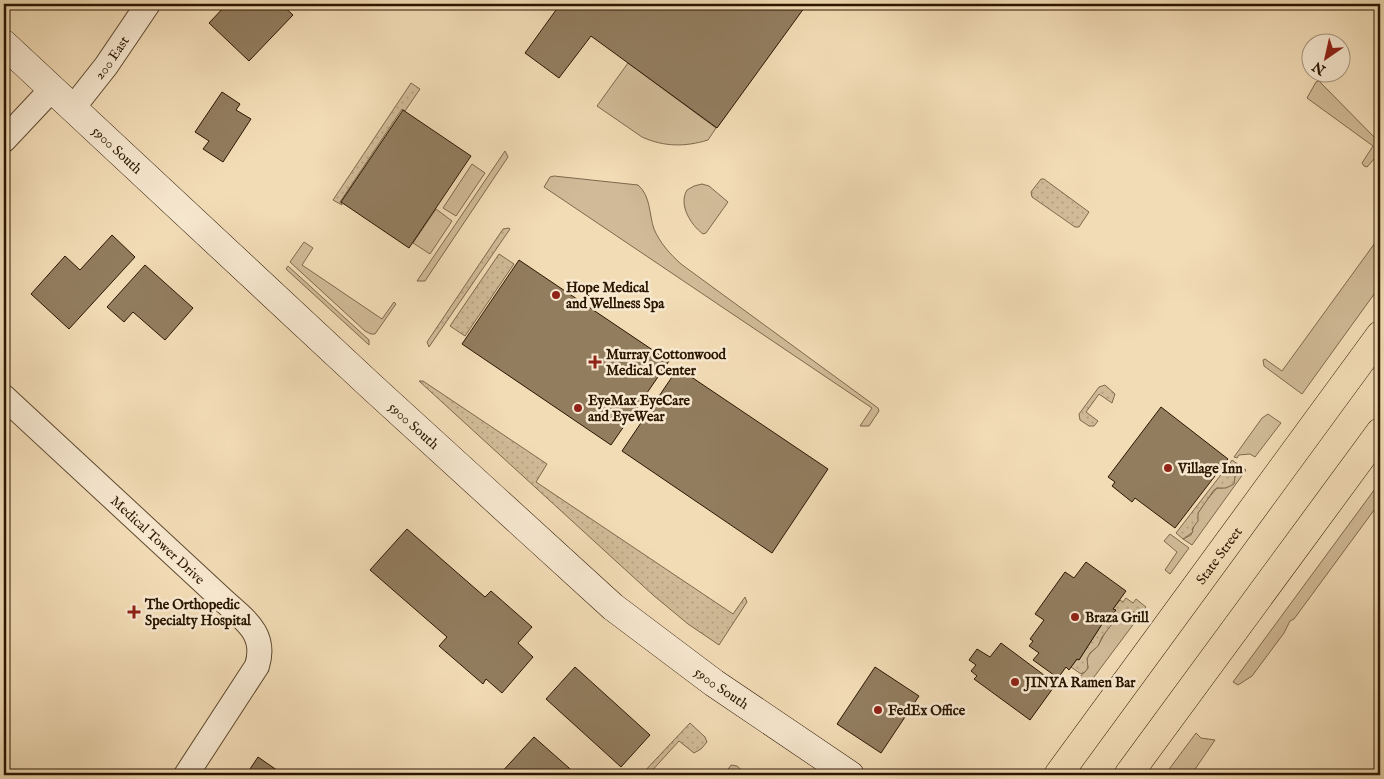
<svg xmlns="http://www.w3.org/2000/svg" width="1384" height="779" viewBox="0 0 1384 779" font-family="'IM FELL English',serif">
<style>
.grass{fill:#d0ba97;stroke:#7e684c}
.garden{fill:url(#garden-dots);stroke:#7e684c}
.building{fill:#927d5f;stroke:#2b1600}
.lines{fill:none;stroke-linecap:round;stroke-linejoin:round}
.street-casing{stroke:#5d482e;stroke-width:26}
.secondary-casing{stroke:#2b1600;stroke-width:29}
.primary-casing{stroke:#2b1600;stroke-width:29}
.street{stroke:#f7e8d0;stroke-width:24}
.secondary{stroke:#f7e8d0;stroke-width:28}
.primary{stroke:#f2dcb6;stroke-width:28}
.poi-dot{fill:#8f2418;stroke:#f7e8d0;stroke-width:2}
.labels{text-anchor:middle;stroke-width:5;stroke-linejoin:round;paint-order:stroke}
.street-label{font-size:14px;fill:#2b1600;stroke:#f7e8d0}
.poi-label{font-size:14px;font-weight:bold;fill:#2b1600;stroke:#f7e8d0;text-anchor:start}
</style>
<defs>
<pattern id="garden-dots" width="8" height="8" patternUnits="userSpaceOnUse" patternTransform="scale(1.25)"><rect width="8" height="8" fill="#d0ba97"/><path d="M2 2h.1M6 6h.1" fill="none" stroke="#b39f80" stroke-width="1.8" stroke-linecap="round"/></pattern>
</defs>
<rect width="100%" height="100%" fill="#f2dcb6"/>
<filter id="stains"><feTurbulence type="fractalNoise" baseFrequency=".004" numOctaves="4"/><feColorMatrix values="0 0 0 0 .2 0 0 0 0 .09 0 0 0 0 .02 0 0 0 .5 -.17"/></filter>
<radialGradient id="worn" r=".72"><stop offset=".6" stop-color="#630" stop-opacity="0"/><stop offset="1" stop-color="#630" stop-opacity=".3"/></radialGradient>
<g class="grass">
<path d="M 628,63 L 716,128 L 708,140 C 685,147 664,147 642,137 L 597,106 Z"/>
<polygon points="1319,81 1379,142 1380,152 1367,167 1364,166 1362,163 1373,146 1307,98 1316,82"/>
<polygon points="505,151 508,157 425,281 417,281"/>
<polygon points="472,164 485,173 456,216 443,208"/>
<path d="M 554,176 L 638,185 C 651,196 649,215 654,229 C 660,243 670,254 681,264 L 878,408 L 879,411 L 869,426 L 860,426 L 872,408 L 544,187 L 550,177 Z"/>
<path d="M 702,184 L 709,186 L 728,202 L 706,233 L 703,234 C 691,225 678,205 687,190 L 694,186 Z"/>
<polygon points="436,209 452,221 430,254 413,243"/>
<polygon points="1380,236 1380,286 1302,394 1264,366 1263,360 1265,359 1282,371"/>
<polygon points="304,242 313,248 302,265 382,319 394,302 396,304 375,334 371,334 365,331 290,262"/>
<polygon points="288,266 369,340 369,345 286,269"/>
<polygon points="1268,414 1281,423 1255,457 1250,454 1239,455 1237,458 1234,457 1262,418"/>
<path d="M 1232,460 L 1246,470 L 1192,545 L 1183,539 L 1191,535 L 1198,513 L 1206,501 L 1217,488 C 1234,489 1231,479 1240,470 L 1239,468 L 1230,463 Z"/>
<polygon points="1380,482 1380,502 1294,619 1290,621 1284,633 1252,676 1238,685 1233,682"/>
<polygon points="1170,534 1189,548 1170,574 1165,570 1177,552 1164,541"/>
<path d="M 1130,611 L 1141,614 L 1088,685 L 1079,678 L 1088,668 C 1088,665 1086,662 1087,660 C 1088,652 1096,650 1099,644 C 1106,632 1113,612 1130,611 Z"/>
<polygon points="1196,733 1201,738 1215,740 1191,775 1169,774 1167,772"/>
<polygon points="731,765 737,766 747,775 724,775"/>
</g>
<g class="garden">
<polygon points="411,83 420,89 405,111 402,109 340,202 342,204 342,205 333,200"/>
<polygon points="1041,179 1044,179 1089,212 1079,227 1075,227 1032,197 1031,192"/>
<polygon points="509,228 510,229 429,347 427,342 503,229"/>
<polygon points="499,254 514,264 465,336 450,326"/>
<polygon points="419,381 423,381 547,464 536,482 733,614 745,597 747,602 719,645 688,624 653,595"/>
<polygon points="1105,385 1115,394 1112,403 1099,394 1086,412 1098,421 1094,426 1089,426 1080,420 1079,414 1099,387"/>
<polygon points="1230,463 1240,468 1235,476 1234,484 1226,488 1217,488 1214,490 1198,513 1198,521 1192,529 1193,532 1183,539 1176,533"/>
<polygon points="1126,598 1133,603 1136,599 1146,607 1141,614 1130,611 1119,615 1102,637 1098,646 1090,653 1087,659 1088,668 1085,672 1081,674 1071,667 1077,659 1079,660 1104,621 1107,623 1115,611 1113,609 1120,600 1123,602"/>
<polygon points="690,723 705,737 707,742 701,749 694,753 679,741 648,775 641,775"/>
</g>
<g class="building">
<polygon points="227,4 281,4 293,15 249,61 209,23"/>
<polygon points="547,4 807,4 717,128 591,36 559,78 525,53 556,10"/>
<polygon points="222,92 240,104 236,110 251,119 223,162 203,149 209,141 195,132"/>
<polygon points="403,110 471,156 409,248 341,202"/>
<polygon points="112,235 135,257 69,329 31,294 65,256 80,270"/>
<polygon points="519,260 669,361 611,445 462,344"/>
<polygon points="145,265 193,308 165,340 133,312 124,322 107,307"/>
<polygon points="678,368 828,469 772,553 622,451"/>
<polygon points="1161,407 1228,459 1175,528 1135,498 1132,502 1112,486 1115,482 1108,477"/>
<polygon points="407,529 485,597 491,591 532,627 518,643 533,657 502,693 486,679 483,684 439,646 447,637 370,570"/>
<polygon points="1086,562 1126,591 1113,609 1116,610 1106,623 1104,621 1079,660 1077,659 1069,670 1066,667 1058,678 1033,660 1039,653 1029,646 1033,641 1030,639 1044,620 1035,614 1065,572 1074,578"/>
<polygon points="1001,643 1056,684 1030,720 974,679 977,676 971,671 976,665 969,660 977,649 990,657"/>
<polygon points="575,667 650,735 621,767 546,699"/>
<polygon points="875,667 919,696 881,753 837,724"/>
<polygon points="534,737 577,775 499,775"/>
<polygon points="258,757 284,775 246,775"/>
</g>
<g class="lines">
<defs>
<g id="street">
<path id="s1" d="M 72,109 L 106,66 L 148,4"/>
<polyline points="4,140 51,90"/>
<path id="s2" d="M 4,397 L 223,600 C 245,620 267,634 257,666 L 186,775"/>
</g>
<g id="secondary">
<path id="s3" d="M 4,44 L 373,388 L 613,607 L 714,683 L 850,775"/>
</g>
<g id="primary">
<path id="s4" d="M 1058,775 L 1380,335"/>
<polyline points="1128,775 1380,432"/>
</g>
</defs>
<use href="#street" class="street-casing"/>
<use href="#secondary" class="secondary-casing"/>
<use href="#primary" class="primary-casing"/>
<use href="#street" class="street"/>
<use href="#secondary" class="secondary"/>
<use href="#primary" class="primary"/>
</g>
<g class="poi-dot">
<circle cx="556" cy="295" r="5"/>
<path d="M592.5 354.5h5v5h5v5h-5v5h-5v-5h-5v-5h5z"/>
<circle cx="578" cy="408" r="5"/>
<circle cx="1168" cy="468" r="5"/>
<path d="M131.5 604.5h5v5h5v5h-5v5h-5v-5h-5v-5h5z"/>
<circle cx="1075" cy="617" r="5"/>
<circle cx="1015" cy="682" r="5"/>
<circle cx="878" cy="710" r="5"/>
</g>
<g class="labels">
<g class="street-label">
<text dy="5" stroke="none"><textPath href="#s1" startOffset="65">200 East</textPath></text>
<text dy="5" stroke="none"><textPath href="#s3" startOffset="155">5900 South</textPath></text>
<text dy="5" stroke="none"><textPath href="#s3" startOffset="560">5900 South</textPath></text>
<text dy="5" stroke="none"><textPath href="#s2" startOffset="210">Medical Tower Drive</textPath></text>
<text dy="5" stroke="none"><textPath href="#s4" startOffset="272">State Street</textPath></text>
<text dy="5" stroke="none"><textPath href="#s3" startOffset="965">5900 South</textPath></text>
</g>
<g class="poi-label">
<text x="566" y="292">Hope Medical<tspan x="566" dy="16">and Wellness Spa</tspan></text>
<text x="606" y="359">Murray Cottonwood<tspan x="606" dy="16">Medical Center</tspan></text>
<text x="588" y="405">EyeMax EyeCare<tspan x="588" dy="16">and EyeWear</tspan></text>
<text x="1178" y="473">Village Inn</text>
<text x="145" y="609">The Orthopedic<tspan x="145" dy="16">Specialty Hospital</tspan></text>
<text x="1085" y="622">Braza Grill</text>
<text x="1025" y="687">JINYA Ramen Bar</text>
<text x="888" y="715">FedEx Office</text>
</g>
</g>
<rect width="1384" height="779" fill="none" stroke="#f2dcb6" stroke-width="20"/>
<rect x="5" y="5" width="1374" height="769" fill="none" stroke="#2b1600" stroke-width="2.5"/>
<rect x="10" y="10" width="1364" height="759" fill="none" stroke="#2b1600"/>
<g transform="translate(1326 58) rotate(214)"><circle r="24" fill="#f7e8d0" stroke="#a5947d"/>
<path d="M0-4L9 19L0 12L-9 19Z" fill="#8f2418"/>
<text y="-8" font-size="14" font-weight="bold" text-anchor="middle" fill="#2b1600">N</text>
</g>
<rect width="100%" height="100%" filter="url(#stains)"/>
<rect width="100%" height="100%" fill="url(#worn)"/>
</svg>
